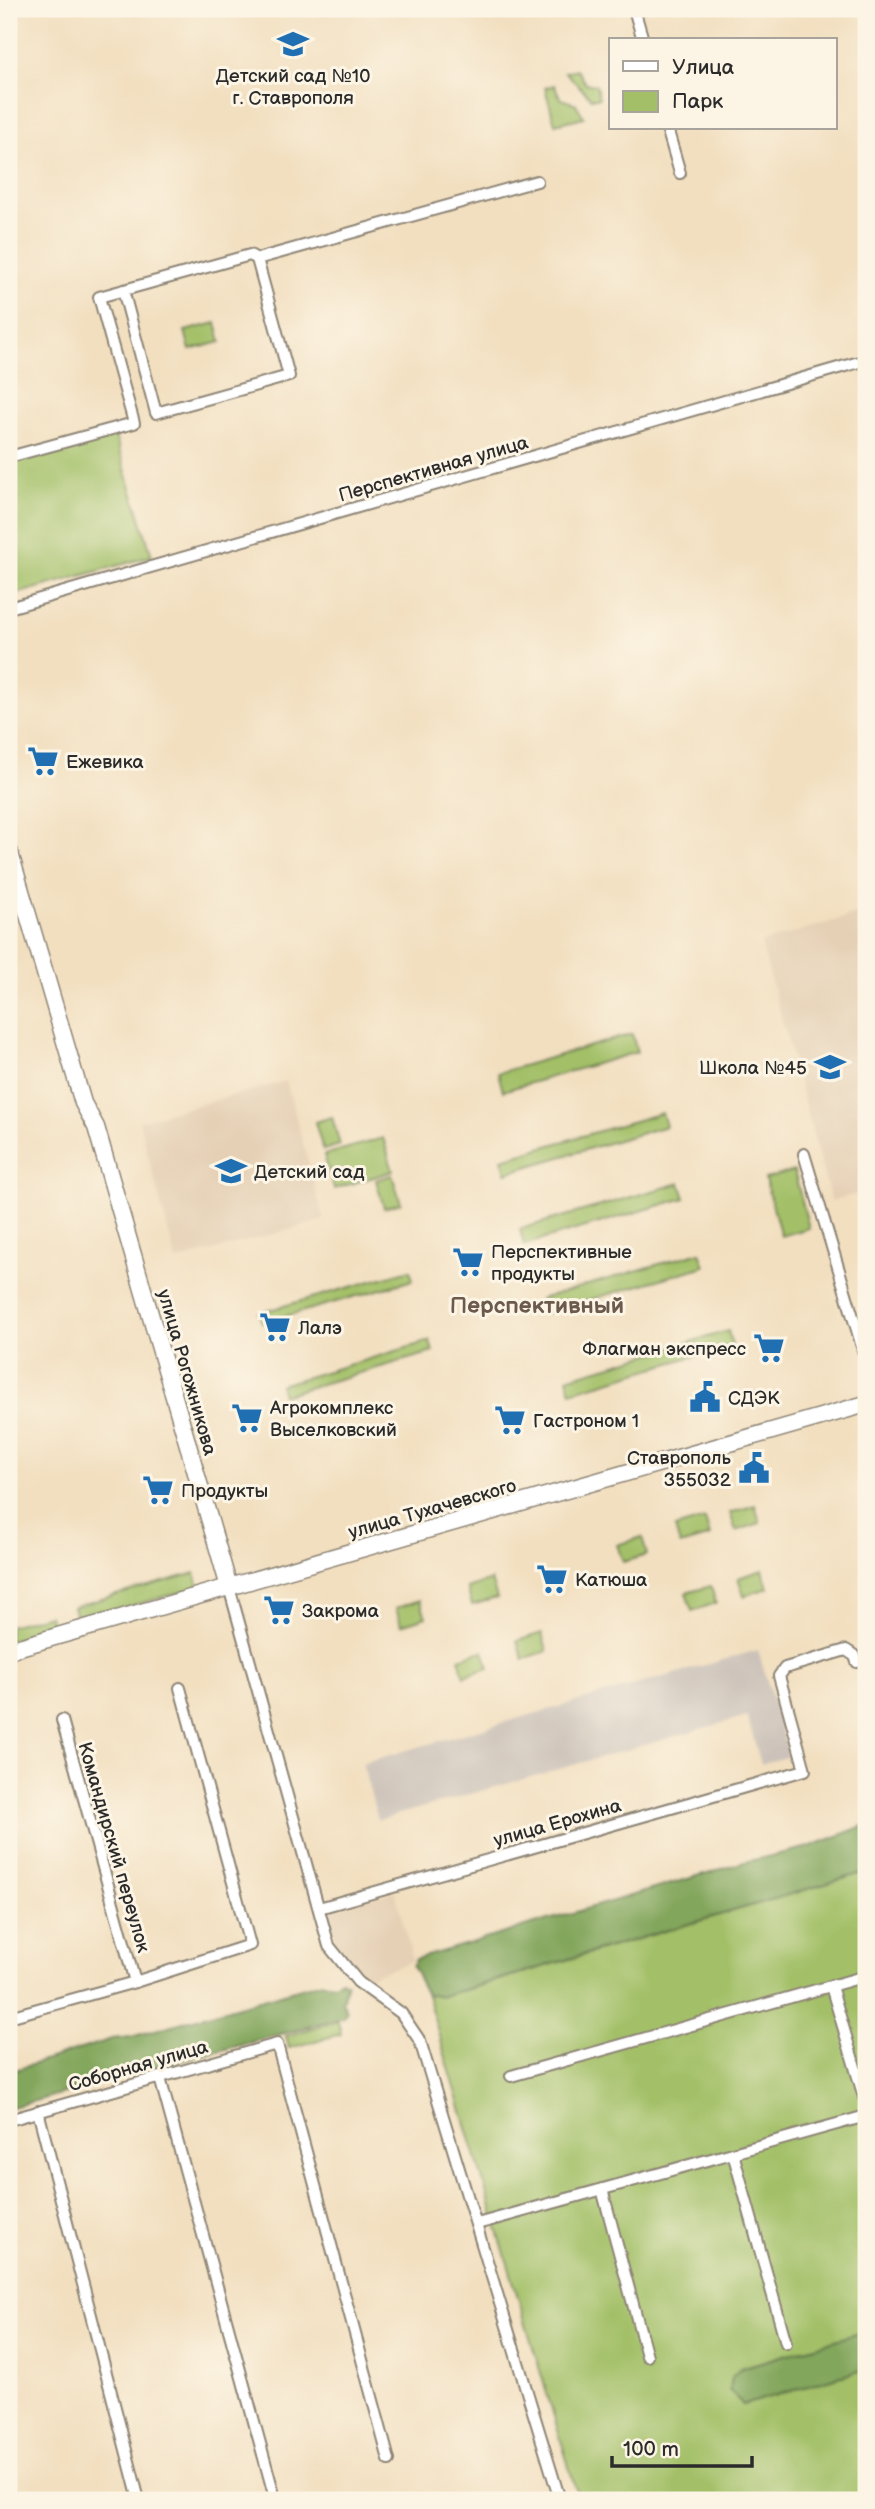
<svg xmlns="http://www.w3.org/2000/svg" width="875" height="2509" viewBox="0 0 875 2509" font-family="'Balsamiq Sans',sans-serif">
<style>
.built{fill:#e5d0b5}
.industrial{fill:#ccc2b9}
.green{fill:#a3c068;stroke:#67764a;stroke-width:2}
.forest{fill:#82a65c;stroke:#566844;stroke-width:2}
.lines{fill:none;stroke-linecap:round;stroke-linejoin:round}
.street-casing{stroke:#8e8576;stroke-width:14}
.secondary-casing{stroke:#8e8576;stroke-width:19}
.street{stroke:#fff;stroke-width:10}
.secondary{stroke:#fff;stroke-width:16}
.labels{text-anchor:middle;stroke-width:6;stroke-linejoin:round;paint-order:stroke}
.poi-label{font-size:19px;fill:#2b2b2b;stroke:#fcf5e5;text-anchor:start}
.street-label{font-size:19px;fill:#2b2b2b;stroke:#fcf5e5}
.quarter-label{font-size:23px;font-weight:bold;fill:#6b5a4d;stroke:#fcf5e5}
</style>
<rect width="100%" height="100%" fill="#fcf5e5"/>
<filter id="ink" filterUnits="userSpaceOnUse"><feTurbulence type="fractalNoise" baseFrequency=".0143" numOctaves="2"/><feDisplacementMap in="SourceGraphic" scale="14" xChannelSelector="R" yChannelSelector="G"/><feConvolveMatrix kernelMatrix="1 2 1 2 8 2 1 2 1" color-interpolation-filters="sRGB"/></filter>
<filter id="wash" filterUnits="userSpaceOnUse"><feTurbulence type="fractalNoise" baseFrequency=".00686" numOctaves="4" result="noise"/><feDisplacementMap in="SourceGraphic" scale="28" xChannelSelector="R" yChannelSelector="G"/><feGaussianBlur stdDeviation="1.57" result="paint"/><feColorMatrix in="noise" values="0 0 0 0 0 0 0 0 0 0 0 0 0 0 0 0 0 1.4 0 .05"/><feComposite in="paint" operator="in"/></filter>
<g filter="url(#wash)">
<rect width="100%" height="100%" fill="#f2dfc0"/>
<g class="built">
<polygon points="866,911 866,1191 831,1201 761,943"/>
<polygon points="286,1081 324,1220 176,1261 139,1121"/>
<polygon points="395,1891 413,1961 362,1979 346,1962 335,1939 329,1910"/>
</g>
<polygon class="industrial" points="758,1650 789,1756 761,1764 747,1716 378,1820 362,1763"/>
<g class="green">
<polygon points="576,69 585,83 596,85 599,98 591,98 565,72"/>
<polygon points="554,85 561,99 576,104 584,117 555,124 545,88"/>
<polygon points="216,323 221,342 190,350 185,331"/>
<polygon points="114,433 152,556 9,596 9,462"/>
<polygon points="632,1034 637,1052 503,1091 498,1073"/>
<polygon points="662,1113 666,1126 506,1173 502,1159"/>
<polygon points="332,1117 340,1145 323,1150 315,1122"/>
<polygon points="383,1138 393,1171 334,1189 324,1155"/>
<polygon points="794,1171 809,1228 781,1236 765,1179"/>
<polygon points="392,1175 401,1203 384,1208 376,1180"/>
<polygon points="680,1183 685,1198 524,1245 520,1229"/>
<polygon points="700,1252 705,1266 544,1313 540,1299"/>
<polygon points="410,1270 413,1280 262,1323 259,1313"/>
<polygon points="728,1331 732,1345 571,1392 567,1378"/>
<polygon points="430,1341 433,1352 283,1395 280,1385"/>
<polygon points="755,1505 760,1523 736,1531 730,1513"/>
<polygon points="705,1519 710,1536 680,1545 675,1528"/>
<polygon points="642,1537 647,1555 623,1562 617,1545"/>
<polygon points="763,1570 768,1588 744,1596 738,1578"/>
<polygon points="195,1573 199,1587 77,1621 73,1607"/>
<polygon points="491,1580 497,1598 472,1605 467,1588"/>
<polygon points="711,1586 716,1603 692,1611 686,1593"/>
<polygon points="420,1600 426,1617 401,1625 396,1608"/>
<polygon points="49,1615 53,1629 9,1641 9,1626"/>
<polygon points="542,1633 547,1651 523,1659 517,1641"/>
<polygon points="483,1651 489,1668 464,1676 459,1658"/>
<polygon points="866,1872 866,2331 741,2368 743,2405 866,2369 866,2500 579,2500 427,1995 462,1991"/>
<polygon points="338,2021 341,2034 289,2048 286,2036"/>
</g>
<g class="forest">
<polygon points="866,1825 866,1872 442,1996 427,1995 412,1966 416,1959 745,1862 809,1847"/>
<polygon points="342,1980 347,1983 342,2002 347,2010 344,2017 9,2108 9,2072 112,2039 131,2037 322,1982 334,1984"/>
<polygon points="866,2331 866,2369 743,2405 729,2390 731,2378 741,2368"/>
</g>
</g>
<g filter="url(#ink)">
<g class="lines">
<defs>
<g id="street">
<polyline points="634,9 643,40"/>
<polyline points="667,128 680,173"/>
<polyline points="257,259 537,181"/>
<polyline points="9,457 134,423 99,297 250,255 257,259 289,376 156,413 123,290"/>
<polyline points="9,608 866,360"/>
<polyline points="804,1154 866,1360"/>
<polyline points="229,1587 329,1946 358,1982 401,2013 420,2041 560,2500"/>
<polyline points="62,1720 135,1982"/>
<polyline points="319,1908 805,1770 779,1676 785,1668 846,1650 855,1656 857,1662"/>
<polyline points="831,1986 866,2104"/>
<polyline points="9,2017 135,1982 250,1945 180,1688"/>
<polyline points="511,2076 866,1976"/>
<polyline points="160,2078 273,2491"/>
<polyline points="38,2111 139,2500"/>
<polyline points="9,2120 277,2044 389,2460"/>
<polyline points="733,2153 786,2343"/>
<polyline points="602,2189 647,2356"/>
<polyline points="477,2224 866,2116"/>
<polyline points="9,2498 10,2500"/>
</g>
<g id="secondary">
<polyline points="9,850 83,1103 96,1127 229,1587"/>
<polyline points="9,1650 866,1404"/>
</g>
</defs>
<use href="#street" class="street-casing"/>
<use href="#secondary" class="secondary-casing"/>
<use href="#street" class="street"/>
<use href="#secondary" class="secondary"/>
</g>
</g>
<defs>
<symbol id="school-bare" viewBox="-9 -9 18 18"><path d="M0-5L7-2L0 1L-7-2ZM-4 1L0 2.5L4 1V4Q0 6-4 4Z" fill="#1f6fb2" stroke="#fcf5e5" stroke-width="2.5" paint-order="stroke"/></symbol>
<symbol id="supermarket-bare" viewBox="-9 -9 18 18"><path d="M-6-5.5h2.5l.6 2H6L4.5 2H-2.5L-4.4-4H-6ZM-1.5 3.2a1.3 1.3 0 1 0 .1 0ZM3 3.2a1.3 1.3 0 1 0 .1 0Z" fill="#1f6fb2" stroke="#fcf5e5" stroke-width="2.5" paint-order="stroke"/></symbol>
<symbol id="civic-bare" viewBox="-9 -9 18 18"><path d="M-.6-6.5H3V-4.5H.6V-3L4-1V1h2V6H-6V1h2V-1L-.6-3ZM-1.2 2.5V6h2.4V2.5Z" fill="#1f6fb2" stroke="#fcf5e5" stroke-width="2.5" paint-order="stroke"/></symbol>
</defs>
<g fill-rule="evenodd">
<use href="#school-bare" x="271" y="22" width="44" height="44"/>
<use href="#supermarket-bare" x="21" y="739" width="44" height="44"/>
<use href="#school-bare" x="808" y="1045" width="44" height="44"/>
<use href="#school-bare" x="209" y="1149" width="44" height="44"/>
<use href="#supermarket-bare" x="446" y="1240" width="44" height="44"/>
<use href="#supermarket-bare" x="253" y="1305" width="44" height="44"/>
<use href="#supermarket-bare" x="747" y="1326" width="44" height="44"/>
<use href="#civic-bare" x="683" y="1375" width="44" height="44"/>
<use href="#supermarket-bare" x="225" y="1396" width="44" height="44"/>
<use href="#supermarket-bare" x="488" y="1398" width="44" height="44"/>
<use href="#civic-bare" x="732" y="1446" width="44" height="44"/>
<use href="#supermarket-bare" x="136" y="1468" width="44" height="44"/>
<use href="#supermarket-bare" x="530" y="1557" width="44" height="44"/>
<use href="#supermarket-bare" x="257" y="1588" width="44" height="44"/>
</g>
<g class="labels">
<g class="poi-label">
<text x="293" y="82" text-anchor="middle">Детский сад №10<tspan x="293" dy="22">г. Ставрополя</tspan></text>
<text x="66" y="768">Ежевика</text>
<text x="807" y="1074" text-anchor="end">Школа №45</text>
<text x="254" y="1178">Детский сад</text>
<text x="491" y="1258">Перспективные<tspan x="491" dy="22">продукты</tspan></text>
<text x="298" y="1334">Лалэ</text>
<text x="746" y="1355" text-anchor="end">Флагман экспресс</text>
<text x="728" y="1404">СДЭК</text>
<text x="270" y="1414">Агрокомплекс<tspan x="270" dy="22">Выселковский</tspan></text>
<text x="533" y="1427">Гастроном 1</text>
<text x="731" y="1464" text-anchor="end">Ставрополь<tspan x="731" dy="22">355032</tspan></text>
<text x="181" y="1497">Продукты</text>
<text x="575" y="1586">Катюша</text>
<text x="302" y="1617">Закрома</text>
</g>
<g class="street-label">
<text transform="translate(433 468) rotate(-16)" y="7">Перспективная улица</text>
<text transform="translate(188 1372) rotate(74)" y="7">улица Рогожникова</text>
<text transform="translate(432 1508) rotate(-16)" y="7">улица Тухачевского</text>
<text transform="translate(557 1822) rotate(-16)" y="7">улица Ерохина</text>
<text transform="translate(115 1847) rotate(74)" y="7">Командирский переулок</text>
<text transform="translate(138 2065) rotate(-16)" y="7">Соборная улица</text>
</g>
<g class="quarter-label">
<text x="537" y="1313">Перспективный</text>
</g>
</g>
<rect width="875" height="2509" fill="none" stroke="#fcf5e5" stroke-width="35"/>
<rect x="609" y="38" width="228" height="91" fill="#fcf5e5" stroke="#a8a49b" stroke-width="2"/>
<rect x="623" y="61" width="35" height="10" fill="#ffffff" stroke="#a8a49b" stroke-width="2"/>
<text x="672" y="74" font-size="21" fill="#2b2b2b">Улица</text>
<rect x="623" y="91" width="35" height="21" fill="#a3c068" stroke="#a8a49b" stroke-width="2"/>
<text x="672" y="108" font-size="21" fill="#2b2b2b">Парк</text>
<path d="M612 2456v10h140v-10" fill="none" stroke="#2b2b2b" stroke-width="3.5"/>
<text x="623" y="2456" font-size="21" fill="#2b2b2b" stroke="#fcf5e5" stroke-width="5" paint-order="stroke">100 m</text>
</svg>
